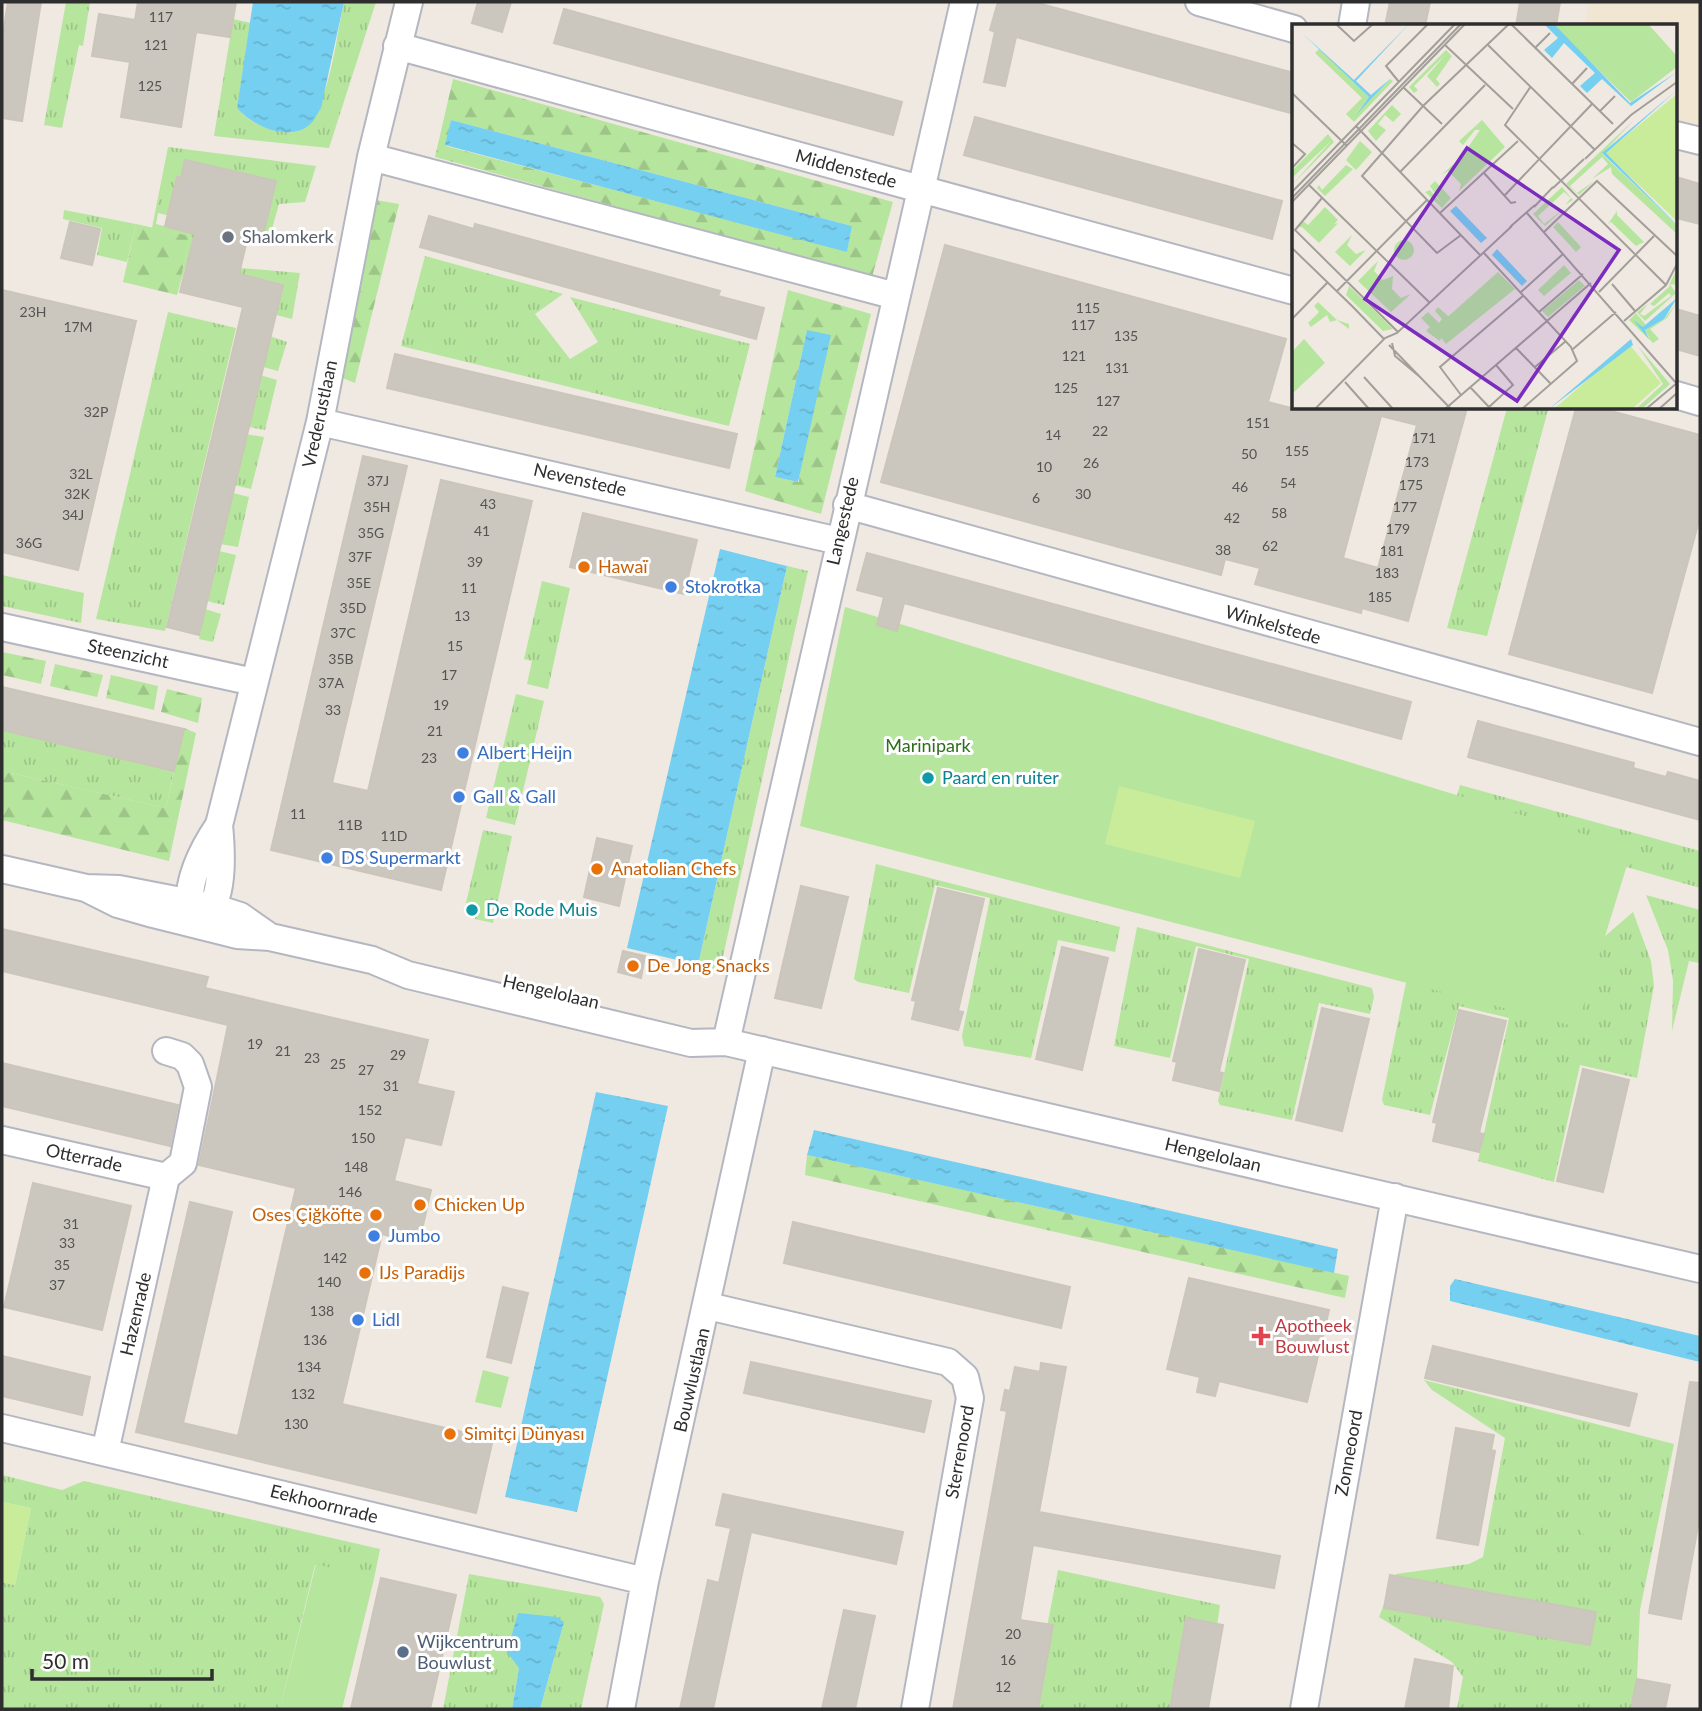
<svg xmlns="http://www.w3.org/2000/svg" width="1702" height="1711" viewBox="0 0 1702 1711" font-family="Lato,sans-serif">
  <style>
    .education { fill: #f0e6d1 }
    .grass { fill: url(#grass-tufts) }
    .forest { fill: url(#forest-firs); fill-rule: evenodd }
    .park { fill: #b6e59e }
    .pitch { fill: #c9ec9a }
    .water { fill: url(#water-ripples) }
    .building { fill: #cbc7bf; stroke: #cbc5ba; stroke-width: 2; fill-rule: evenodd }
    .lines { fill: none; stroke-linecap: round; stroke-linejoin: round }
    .minor-casing { stroke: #b4b7c1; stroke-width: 30 }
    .minor { stroke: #fff; stroke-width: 26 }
    .worship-dot { fill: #6b7280; stroke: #fff; stroke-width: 2.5 }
    .food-dot { fill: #e8710a; stroke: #fff; stroke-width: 2.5 }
    .shop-dot { fill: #3f7fe0; stroke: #fff; stroke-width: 2.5 }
    .culture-dot { fill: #0f9aa8; stroke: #fff; stroke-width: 2.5 }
    .health-dot { fill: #e0444e; stroke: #fff; stroke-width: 2.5 }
    .service-dot { fill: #5c6f8a; stroke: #fff; stroke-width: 2.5 }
    .labels { text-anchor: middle; stroke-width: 6; stroke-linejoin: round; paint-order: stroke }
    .number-label { font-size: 14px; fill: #555452 }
    .street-label { font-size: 18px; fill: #2e2e2e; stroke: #fff }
    .worship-label { font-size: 18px; fill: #5b616d; stroke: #fff; text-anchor: start }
    .food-label { font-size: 18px; fill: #c56008; stroke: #fff; text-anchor: start }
    .shop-label { font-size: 18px; fill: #366cbe; stroke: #fff; text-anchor: start }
    .park-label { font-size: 18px; fill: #2c6e1b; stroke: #fff }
    .culture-label { font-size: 18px; fill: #0d838f; stroke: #fff; text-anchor: start }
    .health-label { font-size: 18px; fill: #be3a42; stroke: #fff; text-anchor: start }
    .service-label { font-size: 18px; fill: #4e5e75; stroke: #fff; text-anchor: start }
    .inset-road { fill: none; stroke: #a29e99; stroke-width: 2 }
    .view { fill: #7b2cbf; fill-opacity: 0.15; stroke: #7b2cbf; stroke-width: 3.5 }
    .inset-edge { fill: none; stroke: #2e2e2e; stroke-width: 3.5 }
  </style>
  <defs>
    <pattern id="grass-tufts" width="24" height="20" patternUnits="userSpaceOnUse" patternTransform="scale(1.75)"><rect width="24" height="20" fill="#b6e59e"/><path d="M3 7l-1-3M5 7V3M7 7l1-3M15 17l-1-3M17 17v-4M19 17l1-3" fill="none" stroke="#9dc588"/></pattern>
    <pattern id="forest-firs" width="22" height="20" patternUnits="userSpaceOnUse" patternTransform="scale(1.75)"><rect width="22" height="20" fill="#b6e59e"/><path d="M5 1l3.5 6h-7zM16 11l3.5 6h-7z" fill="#9dc588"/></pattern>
    <pattern id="water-ripples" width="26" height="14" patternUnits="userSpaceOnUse" patternTransform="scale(1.75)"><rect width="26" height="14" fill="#75cff0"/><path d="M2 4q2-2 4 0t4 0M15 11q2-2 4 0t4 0" fill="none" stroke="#66b2ce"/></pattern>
  </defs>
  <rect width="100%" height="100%" fill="#efe9e1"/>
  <path class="education" d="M1589 2H1700V133L1676 126V26H1584Z"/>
  <path class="grass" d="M66 2H90L83 46 79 45 62 128 44 125Z
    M344 2H376L329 148 214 136 233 19 251 23 237 108C248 121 258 125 274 130 281 132 294 134 301 130 330 110 336 36 344 2Z
    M168 147 316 166 305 202 279 204 269 239 262 240 276 181 185 160 180 178H176L171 216 158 213 156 224 212 238 206 266 187 262 177 295 190 236 152 228Z
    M64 210 136 224 127 262 97 255 102 228 63 219Z
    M425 256 563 294 535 314 570 359 598 342 570 297 750 344 729 426 401 346Z
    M241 268 300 273 292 319 276 315 283 284 239 274Z
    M168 312 236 328 165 631 96 619Z
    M270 336 287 342 278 371 263 367Z
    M260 375 277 380 265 430 249 427Z
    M1507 408 1548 410 1487 636 1447 628Z
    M246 434 264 437 251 489 234 485Z
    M233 493 249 497 238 547 220 544Z
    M219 551 236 555 224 605 207 601Z
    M787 566 808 571 720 970 698 965Z
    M2 575 84 593 81 623 2 606Z
    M542 581 570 588 548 689 527 684 532 661 524 659Z
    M205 609 221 614 213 642 199 639Z
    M516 694 544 701 515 825 486 818Z
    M2 730 174 771 166 808 2 771Z
    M1460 785 1700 851V888L1451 817Z
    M483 830 512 836 493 923 475 919 478 906 466 903Z
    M876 864 1120 927 1115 952 1058 940 1031 1058 964 1046 962 1036 990 898 935 885 909 993 858 982 854 979Z
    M1646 895 1700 910V963L1689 961 1672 1031 1673 981 1668 950Z
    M1633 912 1651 961 1654 986 1637 1078 1580 1065 1554 1182 1478 1161 1509 1018 1459 1006 1430 1115 1384 1105 1382 1100 1408 973 1604 937Z
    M1137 927 1372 988 1374 997 1370 1014 1319 1003 1292 1120 1220 1105 1218 1101 1249 959 1196 946 1170 1058 1114 1046Z
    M1424 1380 1674 1444 1640 1610 1637 1678 1631 1709H1457L1463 1677 1452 1662 1379 1617 1396 1574 1469 1564 1483 1557 1505 1438 1432 1390Z
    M2 1475 62 1490 84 1481 380 1549 374 1579 315 1565 280 1709H2V1582L15 1585 31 1508 2 1502Z
    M1058 1570 1220 1605 1205 1709H1031Z
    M469 1574 600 1597 604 1604 581 1709H540L564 1622 519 1668 512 1709H443Z"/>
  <path class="forest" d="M453 79 893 202 872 277 435 157ZM451 120 852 226 847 251 446 146Z
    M376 200 399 204 355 383 340 377Z
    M136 224 190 236 177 295 123 282Z
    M788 290 871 314 821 514 745 491ZM807 330 799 482H798L775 477Z
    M2 652 46 661 41 684 2 675Z
    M55 664 103 675 97 697 50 686Z
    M111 675 158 686 154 710 106 698Z
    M167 689 202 698 198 723 161 712Z
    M184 728 196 733 169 861 2 820V771L166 808Z
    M807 1155 1349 1276 1345 1298 805 1175Z"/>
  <path class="park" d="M845 607 1632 849 1577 1027 800 826Z
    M483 1370 509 1377 501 1408 475 1402Z
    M1588 1502 1611 1534 1595 1546 1569 1519Z
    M316 1564 374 1579 342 1709H280Z"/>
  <path class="pitch" d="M1119 786 1255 821 1240 878 1105 844Z
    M2 1502 31 1508 15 1585 2 1582Z"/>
  <path class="water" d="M253 2H344L321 108C317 114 314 122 308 126 287 142 251 125 237 108Z
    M451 120 852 226 847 252 445 145Z
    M807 330 831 335 798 482 775 477Z
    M720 549 787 566 698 965 627 948Z
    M596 1092 668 1106 577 1512 505 1497Z
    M814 1130 1338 1249 1334 1273 807 1155Z
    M1455 1279 1700 1336V1362L1450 1301V1286Z
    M518 1613 557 1617 564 1622 540 1709H512L519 1668 507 1652Z"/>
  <path class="building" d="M8 2H41L22 121 2 118V40Z
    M138 2H236L230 37 196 32 181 127 121 117 130 62 92 56 99 14 135 20Z
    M478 2H511L502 32 472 23Z
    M998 2H1034L1294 73V114L1016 37 1005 86 984 82 995 32 990 30Z
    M1390 2H1430L1425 26H1385Z
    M1520 2H1560L1556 26H1516Z
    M564 9 902 102 893 135 554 43Z
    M975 117 1282 201 1272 239 964 155Z
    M185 160 276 181 262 239 248 236 239 274 283 285 199 635 167 627 243 307 180 292 195 234 165 226 177 177 181 178Z
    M1676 177 1700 184V224L1676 218Z
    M429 216 474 229 475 224 490 228 720 291 718 296 764 308 756 339 420 247Z
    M70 222 100 229 92 265 61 258Z
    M945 245 1286 339 1268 402 1291 408H1467L1408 621 1362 608 1361 613 1255 584 1260 568 1225 559 1221 575 881 482ZM1381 416 1417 425 1378 568 1343 558Z
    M2 290 136 321 78 570 2 552Z
    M1676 309 1700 316V356L1676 349Z
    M395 354 737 434 729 468 387 388Z
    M1576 408H1600L1700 435V517L1652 693 1509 654Z
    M363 456 407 466 332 783 368 791 441 480 532 501 441 890 271 850Z
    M583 513 697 540 684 594 570 567Z
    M867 553 1411 702 1401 739 904 603 897 631 877 625 884 597 857 590Z
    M2 687 184 729 174 771 2 730Z
    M1478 721 1634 763 1633 768 1666 777 1668 772 1700 781V820L1468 757Z
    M597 838 632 846 619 906 584 897Z
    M801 886 848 897 821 1008 775 998Z
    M938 888 984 899 958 1011 963 1012 958 1030 912 1019 916 1001 912 1000Z
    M2 929 208 977 205 988 428 1040 417 1084 454 1092 441 1145 405 1137 394 1181 431 1190 419 1243 382 1234 342 1404 493 1439 476 1513 136 1432 190 1202 232 1212 183 1423 238 1436 296 1188 199 1165 228 1025 2 971Z
    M1062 947 1108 958 1082 1070 1036 1059Z
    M1199 949 1245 960 1219 1072 1223 1073 1219 1091 1173 1080 1177 1062 1173 1061Z
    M623 951 645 956 641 978 618 972Z
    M1322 1008 1369 1019 1342 1131 1296 1120Z
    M1459 1010 1506 1021 1479 1133 1484 1134 1479 1152 1433 1141 1437 1123 1433 1122Z
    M2 1063 178 1105 170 1146 2 1106Z
    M1583 1069 1629 1080 1603 1192 1557 1181Z
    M33 1183 131 1206 102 1330 4 1307Z
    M793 1222 1070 1287 1061 1328 784 1263Z
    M1189 1278 1329 1310 1307 1402 1219 1381 1215 1396 1197 1392 1200 1377 1167 1369Z
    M503 1287 528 1293 511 1363 487 1357Z
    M1433 1346 1637 1394 1629 1426 1425 1378Z
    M2 1356 90 1377 82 1415 2 1396Z
    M751 1362 931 1401 924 1432 744 1393Z
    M1041 1363 1066 1367 1039 1512 1280 1556 1274 1588 1033 1545 1020 1620 1053 1625 1038 1709H953L1007 1411 1001 1410 1005 1390 1010 1391 1015 1367 1040 1372Z
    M1690 1382 1700 1383V1515L1681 1619 1649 1613Z
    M1456 1428 1494 1435 1491 1450 1495 1451 1478 1545 1437 1538Z
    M723 1494 903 1532 896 1564 751 1532 713 1709H680L708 1580 719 1583 731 1528 716 1525Z
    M1390 1575 1596 1612 1590 1645 1384 1608Z
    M381 1578 456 1595 430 1709H351Z
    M844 1610 875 1616 855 1709H822Z
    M1186 1618 1223 1625 1208 1709H1170Z
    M1415 1659 1453 1666 1448 1709H1405Z
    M1637 1679 1670 1685 1665 1709H1631Z"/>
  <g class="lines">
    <g class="minor-casing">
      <path id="minor" d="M1199 2 1294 29
        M1352 26 1356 2
        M397 46 1294 291
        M1676 135 1700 141
        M371 157 896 296
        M1676 395 1700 402
        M320 422 839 541
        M847 505 1700 742
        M2 627 254 682
        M2 869 86 888 119 889 212 907 240 916 270 937
        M86 888 118 904 153 914 237 935 270 937 372 960 408 975 691 1043 726 1042 1700 1269
        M191 917C184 885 202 850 219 825
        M193 924C198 919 206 914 210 909 224 892 221 845 219 825L320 422 371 157 409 2
        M726 1042 964 2
        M166 1051 182 1056 190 1064 198 1087 183 1163 166 1177
        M2 1140 166 1177
        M708 1306 948 1362 965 1377 970 1398 915 1709
        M2 1428 645 1581
        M105 1452 166 1177
        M621 1709 645 1581 762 1050
        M1304 1709 1395 1197"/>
    </g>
    <use href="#minor" class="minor"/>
  </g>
  <circle class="worship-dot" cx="228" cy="237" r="7"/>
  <g class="food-dot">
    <circle cx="584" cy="567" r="7"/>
    <circle cx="597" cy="869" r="7"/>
    <circle cx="633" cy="966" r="7"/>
    <circle cx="420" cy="1205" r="7"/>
    <circle cx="376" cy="1215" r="7"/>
    <circle cx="365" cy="1273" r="7"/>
    <circle cx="450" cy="1434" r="7"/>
  </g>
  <g class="shop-dot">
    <circle cx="671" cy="587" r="7"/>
    <circle cx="463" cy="753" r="7"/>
    <circle cx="459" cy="797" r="7"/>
    <circle cx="327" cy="858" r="7"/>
    <circle cx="374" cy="1236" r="7"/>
    <circle cx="358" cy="1320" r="7"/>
  </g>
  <g class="culture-dot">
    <circle cx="928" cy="778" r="7"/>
    <circle cx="472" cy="910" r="7"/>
  </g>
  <path class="health-dot" d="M1257.5 1325.5h7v7h7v7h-7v7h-7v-7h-7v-7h7z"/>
  <circle class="service-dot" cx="403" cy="1652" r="7"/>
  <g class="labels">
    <g class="number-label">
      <text x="161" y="22">117</text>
      <text x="156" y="50">121</text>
      <text x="150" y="91">125</text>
      <text x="1088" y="313">115</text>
      <text x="33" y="317">23H</text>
      <text x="1083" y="330">117</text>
      <text x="78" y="332">17M</text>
      <text x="1126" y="341">135</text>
      <text x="1074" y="361">121</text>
      <text x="1117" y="373">131</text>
      <text x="1066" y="393">125</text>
      <text x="1108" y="406">127</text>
      <text x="96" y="417">32P</text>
      <text x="1258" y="428">151</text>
      <text x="1100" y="436">22</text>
      <text x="1053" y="440">14</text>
      <text x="1424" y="443">171</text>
      <text x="1297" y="456">155</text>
      <text x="1249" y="459">50</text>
      <text x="1417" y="467">173</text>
      <text x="1091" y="468">26</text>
      <text x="1044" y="472">10</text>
      <text x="81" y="479">32L</text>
      <text x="378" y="486">37J</text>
      <text x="1288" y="488">54</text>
      <text x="1411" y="490">175</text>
      <text x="1240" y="492">46</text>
      <text x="77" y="499">32K</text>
      <text x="1083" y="499">30</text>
      <text x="1036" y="503">6</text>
      <text x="488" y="509">43</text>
      <text x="377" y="512">35H</text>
      <text x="1405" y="512">177</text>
      <text x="1279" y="518">58</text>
      <text x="73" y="520">34J</text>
      <text x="1232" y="523">42</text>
      <text x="1398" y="534">179</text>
      <text x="482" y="536">41</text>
      <text x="371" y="538">35G</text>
      <text x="29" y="548">36G</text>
      <text x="1270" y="551">62</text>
      <text x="1223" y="555">38</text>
      <text x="1392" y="556">181</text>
      <text x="360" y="562">37F</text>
      <text x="475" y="567">39</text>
      <text x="1387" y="578">183</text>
      <text x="359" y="588">35E</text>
      <text x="469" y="593">11</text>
      <text x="1380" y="602">185</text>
      <text x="353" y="613">35D</text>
      <text x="462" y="621">13</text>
      <text x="343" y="638">37C</text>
      <text x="455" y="651">15</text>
      <text x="341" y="664">35B</text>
      <text x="449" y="680">17</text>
      <text x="331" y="688">37A</text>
      <text x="441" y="710">19</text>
      <text x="333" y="715">33</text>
      <text x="435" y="736">21</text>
      <text x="429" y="763">23</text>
      <text x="298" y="819">11</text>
      <text x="350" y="830">11B</text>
      <text x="394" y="841">11D</text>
      <text x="255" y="1049">19</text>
      <text x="283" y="1056">21</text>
      <text x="398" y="1060">29</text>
      <text x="312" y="1063">23</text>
      <text x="338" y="1069">25</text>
      <text x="366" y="1075">27</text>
      <text x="391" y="1091">31</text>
      <text x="370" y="1115">152</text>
      <text x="363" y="1143">150</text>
      <text x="356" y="1172">148</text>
      <text x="350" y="1197">146</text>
      <text x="71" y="1229">31</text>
      <text x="67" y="1248">33</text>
      <text x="335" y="1263">142</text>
      <text x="62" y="1270">35</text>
      <text x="329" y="1287">140</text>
      <text x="57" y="1290">37</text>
      <text x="322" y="1316">138</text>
      <text x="315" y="1345">136</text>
      <text x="309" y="1372">134</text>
      <text x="303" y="1399">132</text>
      <text x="296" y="1429">130</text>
      <text x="1013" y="1639">20</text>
      <text x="1008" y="1665">16</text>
      <text x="1003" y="1692">12</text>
    </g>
    <g class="street-label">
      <text transform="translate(846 169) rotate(15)" y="6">Middenstede</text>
      <text transform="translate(320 414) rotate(-78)" y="6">Vrederustlaan</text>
      <text transform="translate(580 480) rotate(13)" y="6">Nevenstede</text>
      <text transform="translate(843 521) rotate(-77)" y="6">Langestede</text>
      <text transform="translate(1273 625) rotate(16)" y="6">Winkelstede</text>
      <text transform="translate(128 654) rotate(12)" y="6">Steenzicht</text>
      <text transform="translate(551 992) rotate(13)" y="6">Hengelolaan</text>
      <text transform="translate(1213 1155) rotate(13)" y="6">Hengelolaan</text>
      <text transform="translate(84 1158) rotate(12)" y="6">Otterrade</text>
      <text transform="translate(136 1314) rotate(-77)" y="6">Hazenrade</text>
      <text transform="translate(692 1380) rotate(-77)" y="6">Bouwlustlaan</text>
      <text transform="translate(960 1452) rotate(-80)" y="6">Sterrenoord</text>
      <text transform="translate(1349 1453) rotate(-80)" y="6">Zonneoord</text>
      <text transform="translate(324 1504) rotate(14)" y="6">Eekhoornrade</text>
    </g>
    <g class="worship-label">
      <text x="242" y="243">Shalomkerk</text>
    </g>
    <g class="food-label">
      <text x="598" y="573">Hawaï</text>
      <text x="611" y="875">Anatolian Chefs</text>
      <text x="647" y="972">De Jong Snacks</text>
      <text x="434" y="1211">Chicken Up</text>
      <text x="362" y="1221" text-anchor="end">Oses Çiğköfte</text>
      <text x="379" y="1279">IJs Paradijs</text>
      <text x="464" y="1440">Simitçi Dünyası</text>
    </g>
    <g class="shop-label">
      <text x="685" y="593">Stokrotka</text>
      <text x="477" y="759">Albert Heijn</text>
      <text x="473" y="803">Gall &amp; Gall</text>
      <text x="341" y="864">DS Supermarkt</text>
      <text x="388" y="1242">Jumbo</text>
      <text x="372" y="1326">Lidl</text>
    </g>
    <g class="park-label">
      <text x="928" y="752">Marinipark</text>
    </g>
    <g class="culture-label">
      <text x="942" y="784">Paard en ruiter</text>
      <text x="486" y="916">De Rode Muis</text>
    </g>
    <g class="health-label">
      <text x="1275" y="1332">Apotheek<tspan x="1275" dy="21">Bouwlust</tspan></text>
    </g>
    <g class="service-label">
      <text x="417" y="1648">Wijkcentrum<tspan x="417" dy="21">Bouwlust</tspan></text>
    </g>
  </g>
  <g transform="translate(1292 24)">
    <rect width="385" height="385" fill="#efe9e1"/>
    <path d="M154 26 160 32 144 55 148 60 145 63 135 52 154 30 122 62 126 66 122 69 117 63ZM100 81 109 90 101 98 93 91 86 100 94 106 84 117 76 107ZM190 96 213 123 167 167 169 160 156 147 149 151 168 135 188 106H183L171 121 167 117ZM68 117 80 128 64 146 54 136ZM54 141 61 145 33 172 25 164 27 161 30 166ZM143 157 159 174 150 184 133 168 138 166 149 179 138 162ZM33 183 46 196 42 200 46 199 27 219 10 203H5L11 197 16 201ZM325 187V191L352 218 344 222 319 198 316 200ZM266 198 289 223 284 228 261 203ZM60 211 55 221 64 230 74 226 58 242 43 228ZM102 226a10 10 0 1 1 20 0a10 10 0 1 1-20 0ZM86 237 82 247 91 256 101 252 100 265 109 274 119 270 99 288 66 257ZM272 241 279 249 267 259 261 256 267 259 252 272 246 266ZM385 245V261L378 260 384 269 353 297 345 288 356 280 348 290 352 292 379 272 377 269 362 282 358 280 378 262 381 265 377 261ZM57 262 101 305 91 307 54 271ZM26 278 45 296 57 300V305L45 296 38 298 35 291 19 303 16 299 27 288 22 282ZM146 283 157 293 148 317 134 307 138 303 129 294 136 288 147 299 150 295 143 287Z" fill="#b6e59e"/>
    <path d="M27 25 77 73 63 91 98 55 101 57 62 98 54 90 70 74 23 29ZM342 96 310 130 385 201V210L320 150 319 143 300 155 316 140 310 133 278 162 285 169 302 157 287 171 274 160ZM36 110 42 118 0 161 39 117 0 154V147ZM270 163 281 176 273 181 279 174 272 168 246 192 252 200 274 183 253 202 241 190ZM287 256 293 262 256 293 250 287ZM385 278 375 294 358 305 367 315 361 319 337 296 344 289 354 301 351 304 342 297 358 315 353 306 372 295ZM346 322 378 360 350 385H344L371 360Z" fill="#b6e59e"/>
    <path d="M260 0H356L385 32V43L339 78ZM206 248 223 265 154 320 142 305ZM12 315 33 339 0 370V328Z" fill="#b6e59e"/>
    <path d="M385 70V197L313 129ZM337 320 369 359 340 385H262Z" fill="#c9ec9a"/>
    <path d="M117 0 64 57 79 71 98 55 63 92 77 73 10 9 62 56ZM252 0 264 2 338 79 385 48 339 82 310 55 295 69 288 62 303 49 272 19 260 34 252 26 266 14ZM385 66 314 129 385 201 310 129ZM164 182 195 214 189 219 158 187ZM205 225 235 257 230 262 200 231ZM385 274 372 295 353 306 357 315 341 296 351 303ZM339 315 341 321 257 385Z" fill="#75cff0"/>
    <path class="inset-road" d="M44 0 62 17 81 0M219 0 321 100M153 21 221 85M196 21 303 126M243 24 258 9M107 58 94 42 136 0M280 60 295 44M239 62 213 101 374 261M111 63 150 100M0 69 55 122M308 87 323 72M64 102 188 231M0 119 13 130 0 144M293 135 339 91 385 58M108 148 193 61M192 149 219 179 224 178M16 160 137 278M261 164 292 135M0 168 163 0M213 171 300 80M0 174 169 0M30 174 3 206 106 308M0 178 173 0M242 183 261 163M234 188 385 360M148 189 226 117M218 203 243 181M252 208 305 157 385 232M169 211 145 229 70 152 131 82 217 0M0 224 60 282M191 228 279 323 285 337 230 385M320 260 343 287M44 268 135 176M229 268 271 230M307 268 362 212M60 282 92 315M247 288 291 250M0 295 35 259M332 297 374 261 385 240M100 319 103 332 128 353M97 321 159 385M224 324 259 360M281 325 324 288M243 343 274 317M72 353 101 385M53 358 77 385M178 363 197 383M169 371 148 343 232 271M197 383 221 361 204 341M23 385 93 314 105 309 220 202M153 385 299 259M354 385 385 359M367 385 385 369"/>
    <path class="view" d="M175 124 327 226 225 377 73 275Z"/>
    <rect width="385" height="385" class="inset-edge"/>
  </g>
  <rect width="1702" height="1711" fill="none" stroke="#2e2e2e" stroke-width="7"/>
  <path d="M32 1669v10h180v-10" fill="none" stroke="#2e2e2e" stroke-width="3.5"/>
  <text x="42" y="1669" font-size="21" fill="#2e2e2e" stroke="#ffffff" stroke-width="5" paint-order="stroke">50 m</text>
</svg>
